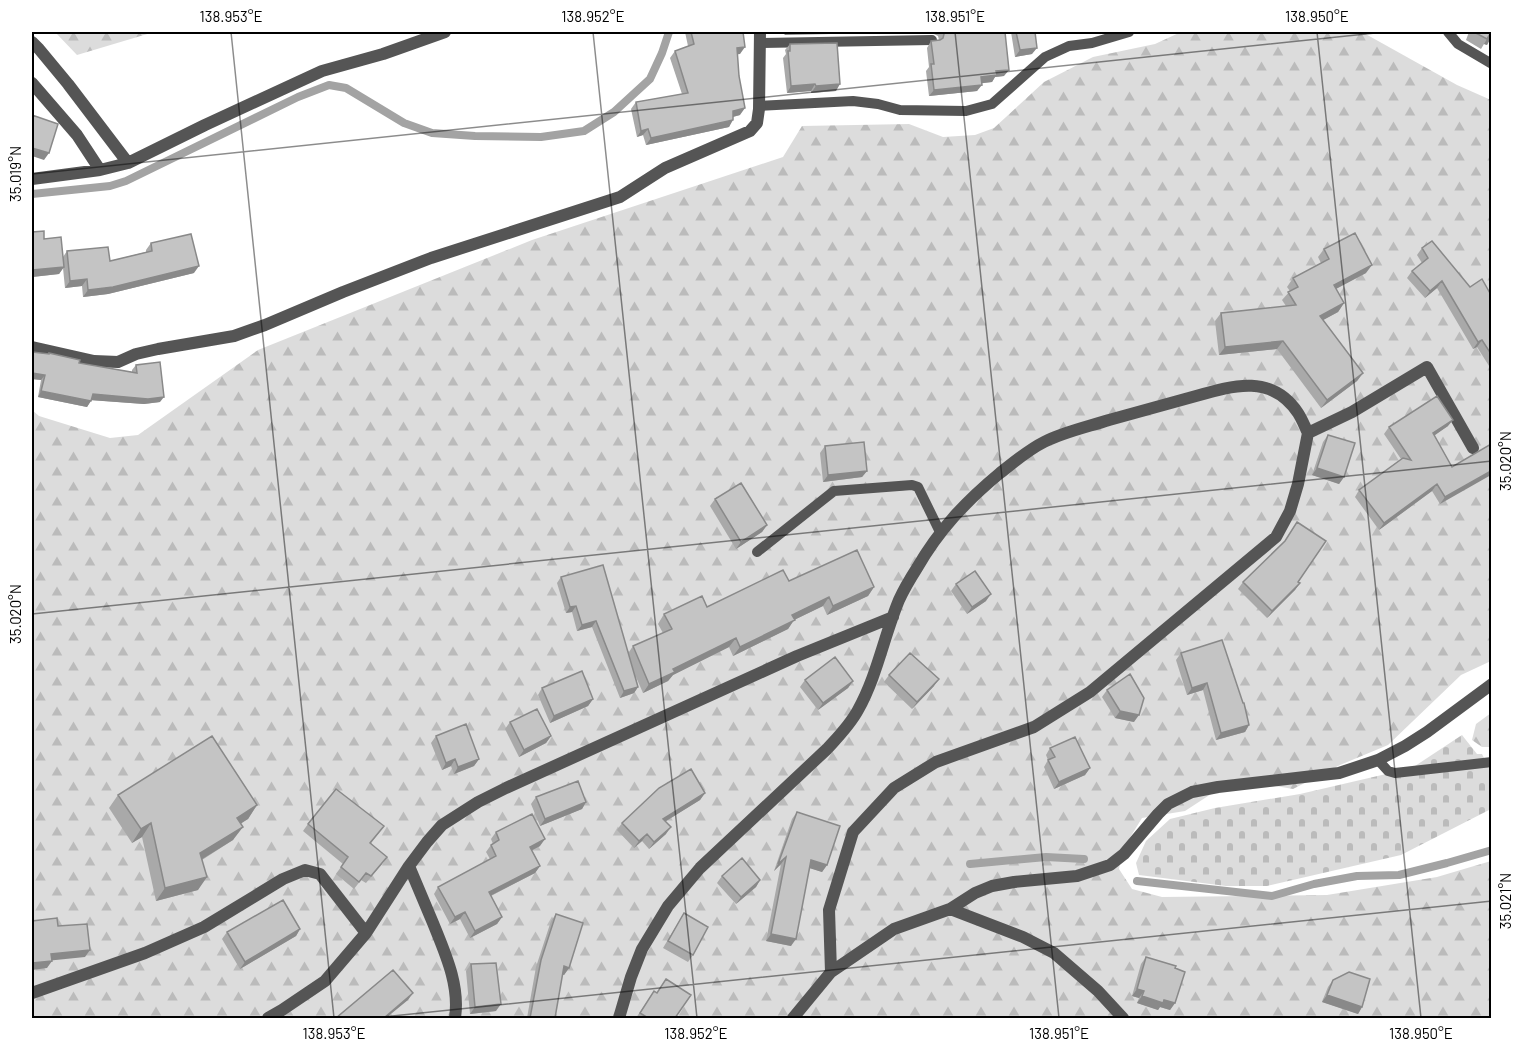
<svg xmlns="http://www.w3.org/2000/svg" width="1523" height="1050" viewBox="0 0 1523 1050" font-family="Barlow,sans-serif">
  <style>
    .forest { fill: url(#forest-firs) }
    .cemetery { fill: url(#cemetery-stones) }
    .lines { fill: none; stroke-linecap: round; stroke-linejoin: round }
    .stream { stroke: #a3a3a3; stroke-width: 8 }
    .lane { stroke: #555; stroke-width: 10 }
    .street { stroke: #555; stroke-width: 12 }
    .wall { fill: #a9a9a9 }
    .shaded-wall { fill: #898989 }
    .building { fill: #c4c4c4; stroke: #898989; stroke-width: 1.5 }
    .ticks { fill: none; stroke: #000; stroke-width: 1.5; stroke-opacity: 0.45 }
    .neatline { fill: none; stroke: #000; stroke-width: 2 }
    .ticks-label { font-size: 15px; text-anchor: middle; fill: #000 }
  </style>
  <defs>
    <pattern id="forest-firs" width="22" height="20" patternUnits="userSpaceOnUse" patternTransform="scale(1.5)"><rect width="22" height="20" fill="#dcdcdc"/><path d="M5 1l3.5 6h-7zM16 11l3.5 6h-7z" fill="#bbb"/></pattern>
    <pattern id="cemetery-stones" width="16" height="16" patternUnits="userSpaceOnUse" patternTransform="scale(1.5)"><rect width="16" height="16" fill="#dcdcdc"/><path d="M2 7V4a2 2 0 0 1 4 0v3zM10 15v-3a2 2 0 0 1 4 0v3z" fill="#bbb"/></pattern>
  </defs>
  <rect width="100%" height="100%" fill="#fff"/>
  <path class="forest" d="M55 32H154L77 55Z
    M1181 32H1362L1457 85 1491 100V661L1461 675 1388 745 1340 765 1293 789 1234 779 1185 811 1142 818 1123 849 1119 869 1132 889 1162 897 1327 895 1437 877 1491 861V1018H32V410L39 416 110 438 138 435 258 350 532 240 783 157 802 126 909 124 943 137 975 135 994 128 1044 82 1093 57 1155 44Z
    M1491 713V747H1482L1472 740 1476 724Z"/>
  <path class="cemetery" d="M1462 735 1477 754H1482L1491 772V809L1401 855 1267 886H1226L1139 875 1136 863 1146 841 1170 819 1215 808 1300 794 1412 768Z"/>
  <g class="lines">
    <path class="stream" d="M32 194 110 186 126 181 298 97 329 85 346 88 404 123 432 133 475 136 541 137 584 131 614 112 650 79 662 53 669 32
      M970 864 1046 857 1084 859
      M1137 881 1272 896 1314 884 1357 876 1399 875 1447 863 1492 850"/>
    <path class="lane" d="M1448 32 1458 44 1492 64
      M760 43 932 40
      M759 106 853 101 878 104 900 110 966 111 992 104 1045 57 1069 46 1092 43 1129 32
      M757 552 834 491 912 485 918 487 940 532
      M1378 760 1388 771 1395 773 1492 762"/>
    <path class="street" d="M32 42 39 49 68 84 128 163
      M32 83 77 135 100 170
      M32 179 100 170 128 163 205 125 322 71 383 54 445 32
      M32 347 94 361 118 362 136 354 158 349 234 336 265 325 343 292 431 258 620 197 665 168 750 131 757 123 759 109 760 32
      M409 866C417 885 425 904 433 923 445 953 460 985 455 1018
      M950 909 1023 937 1054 953 1098 991 1123 1018
      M831 972 829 910 853 832 894 788 936 762 1034 727 1090 692 1276 537 1290 511 1298 484 1308 433 1352 412 1427 367 1473 448
      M32 993 145 953 204 927 283 879 305 870 320 874 366 933
      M268 1018 282 1010 325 981 366 933 409 866 427 842 442 825 478 802 506 788 797 656 893 617
      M619 1018 631 977 642 949 668 906 700 868 827 749C838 737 850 725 858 710 877 676 884 636 899 600 904 589 910 579 917 568 939 530 965 502 1000 473 1014 462 1028 450 1044 442 1064 432 1087 427 1109 420 1138 412 1167 404 1196 396 1234 385 1272 374 1298 413 1302 419 1305 427 1308 433
      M793 1018 831 972 894 929 950 909 975 893 992 886 1014 882 1077 876 1110 865 1124 854 1158 814 1168 804 1192 792 1218 787 1339 773 1378 760 1405 746 1427 732 1492 684"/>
  </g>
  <path class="wall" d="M685 32H743L740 54H737L740 115 733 117 729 127 646 145 643 135 637 137 631 109 636 102 682 94 670 58 675 51 688 46Z
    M925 32H1008L1005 34 1004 76 995 77 992 82 981 83 977 91 929 96 926 71 929 67 927 48 931 41 939 40 938 36 932 33H925Z
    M1011 32H1035L1032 54 1015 57Z
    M1469 32H1491L1487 45 1484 44 1481 49 1466 40Z
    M790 44 836 91 811 93V91L787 93 783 58 786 54 785 50Z
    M32 232 44 239 63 257 67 251 110 261 146 252V250L151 243 194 273 108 294 83 297 82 286 65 288 63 268 59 274 32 277Z
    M1422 248 1470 287 1491 295V369L1477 347 1473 349 1437 288 1425 298 1407 278 1412 271 1422 263 1417 255Z
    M1324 249 1366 273 1336 289 1344 303 1338 312 1323 320 1363 373 1357 381 1321 408 1277 349 1219 355 1215 321 1221 313 1286 306 1282 300 1290 291 1287 287 1293 278 1321 263 1318 257Z
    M79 363 132 372V370L136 365 160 402 144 404 91 400 87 407 38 397 41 380 32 379Z
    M1448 426 1434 435 1452 467 1491 444 1440 504 1432 491 1379 530 1355 497 1359 490 1401 459 1384 434 1389 427Z
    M1328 435 1344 477 1339 484 1312 475 1323 442Z
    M825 446 867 471 862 477 823 482 820 453Z
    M715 499 767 525 762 532 736 549 710 506Z
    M561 577 629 652 633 646 663 633 658 624 664 614 707 607 789 581 874 587 868 596 827 615 823 606 794 620 788 629 733 656 729 647 673 675 668 681 643 693 636 677 638 687 634 693 620 698 592 627 577 631 572 612 566 613 557 583Z
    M1243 582H1298L1300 583 1295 590 1267 618 1238 589Z
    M956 584 986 601 967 614 951 591Z
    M1181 653 1243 703 1249 725 1245 732 1216 740 1203 690 1187 695 1176 660Z
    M889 675 934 686 912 709 884 682Z
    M805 680 853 681 848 688 818 710 800 687Z
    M542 688 593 699 588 706 550 723 538 695Z
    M1107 690 1134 722 1115 718 1102 697Z
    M510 722 551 736 546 743 519 757 505 729Z
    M436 736 479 759 474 766 454 774 451 766 442 770 431 743Z
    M1050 748 1090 768 1085 775 1054 789 1044 767 1048 760 1046 755Z
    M705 793 700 800 666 821V834L649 849 642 841 634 848 617 830 622 823Z
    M118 795 257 805 248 819 240 823 233 840 202 860 198 890 156 901 142 837 132 843 109 808Z
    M536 797 586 802 582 809 540 826 531 804Z
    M797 812 827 865 822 872 810 868 791 946 766 941 781 864 774 871 792 819Z
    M308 824 384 826 371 843 382 864 366 883 361 880 354 889 336 874 343 864 303 831Z
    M496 832 540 846 532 850 540 866 535 873 491 896 502 917 497 924 470 938 460 919 450 924 434 894 438 887 490 859 486 852 491 845 493 844 491 839Z
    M722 876 760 880 756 887 736 904 717 883Z
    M684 913 693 955 688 962 663 948Z
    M556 914 569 968 564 975 562 974 555 1018H527L536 967 551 921Z
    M300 929 296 936 240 969 222 939 227 932Z
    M1146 957 1175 968V1003L1170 1010 1160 1007 1158 1010 1137 1003 1139 998 1132 996 1141 964Z
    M471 964 496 1011 470 1014 466 971Z
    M1333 980 1362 1007 1358 1014 1322 1002 1328 987Z
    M654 991 675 1018H636Z"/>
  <path class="shaded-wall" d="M787 32H841H832L831 34 784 35Z
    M1490 34 1491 35V38L1487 45 1484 44Z
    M745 47 740 54 732 55 737 48Z
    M1037 48 1032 54 1015 57 1020 50Z
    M1009 70 1004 76 995 77 992 82 976 84 981 77 996 71Z
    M815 84 811 91 787 93 791 86Z
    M840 84 836 91 811 93 816 86Z
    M982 85 977 91 929 96 934 90Z
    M745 108 740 115 728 118 733 111Z
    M733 120 729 127 646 145 651 138Z
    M648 129 643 135 637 137 641 131Z
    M32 148 49 153 44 160 32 156Z
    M1372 265 1366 273 1328 293 1334 285Z
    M199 266 194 273 108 294 83 297 88 290Z
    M64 267 59 274 32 277V270Z
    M87 279 82 286 65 288 70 281Z
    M1442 281 1437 288 1425 298 1430 291Z
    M1344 303 1338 312 1314 325 1320 316Z
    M1482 340 1477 347 1473 349 1478 342Z
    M1283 341 1277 349 1219 355 1225 347Z
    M32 373 45 375 41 380 32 379Z
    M1363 373 1357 381 1321 408 1327 400Z
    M41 391 91 401 87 407 38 397Z
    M93 394 164 397 160 402 144 404 89 400Z
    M1453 420 1448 426 1428 440 1433 433Z
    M1317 468 1344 477 1339 484 1312 475Z
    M867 471 862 477 823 482 828 475Z
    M1491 471V475L1440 504 1445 497Z
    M1437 484 1432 491 1379 530 1384 523Z
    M767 525 762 532 736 549 741 542Z
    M1300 583 1295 590 1267 618 1272 611Z
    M874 587 868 596 827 615 833 606Z
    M991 594 986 601 967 614 972 607Z
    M829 597 823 606 794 620 788 629 733 656 740 647 792 615Z
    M576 606 572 612 566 613 570 607Z
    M596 621 592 627 577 631 582 625Z
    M736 638 729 647 673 675 668 681 643 693 649 684 673 669Z
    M939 679 934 686 912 709 917 702Z
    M853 681 848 688 818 710 823 703Z
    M1207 683 1203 690 1187 695 1192 688Z
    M638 687 634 693 620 698 624 691Z
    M593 699 588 706 550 723 554 716Z
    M1120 711 1139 715 1134 722 1115 718Z
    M1249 725 1245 732 1216 740 1221 733Z
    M551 736 546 743 519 757 524 750Z
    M455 759 451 766 442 770 446 763Z
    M479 759 474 766 454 774 458 767Z
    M1090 768 1085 775 1054 789 1059 782Z
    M705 793 700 800 658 826 663 819Z
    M586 802 582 809 540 826 545 819Z
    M257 805 248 819 228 832 237 818Z
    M151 823 142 837 132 843 141 829Z
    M243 827 233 840 191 866 200 853Z
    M671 827 666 834 649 849 654 842Z
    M647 834 642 841 634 848 639 841Z
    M545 839 540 846 525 854 530 847Z
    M786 857 781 864 774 871 778 864Z
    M811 860 827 865 822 872 806 867Z
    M540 866 535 873 484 899 489 892Z
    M207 877 198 890 156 901 165 888Z
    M760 880 756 887 736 904 741 897Z
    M465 912 460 919 450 924 455 917Z
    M502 917 497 924 470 938 475 931Z
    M300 929 296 936 240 969 245 962Z
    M771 934 796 939 791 946 766 941Z
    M90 950 85 957 46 961 51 954Z
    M52 961 47 968 32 970V963Z
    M564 966 569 968 564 975 559 973Z
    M1137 989 1144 991 1139 998 1132 996Z
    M413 993 408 1000 386 1018H384Z
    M1327 995 1362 1007 1358 1014 1322 1002Z
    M1142 996 1164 1000 1175 1003 1170 1010 1160 1007 1158 1010 1137 1003Z
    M501 1004 496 1011 470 1014 475 1007Z"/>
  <path class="building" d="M691 32H743L745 47 737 48 739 76 745 108 733 111V120L651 138 648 129 641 131 636 102 688 93 675 51 694 44Z
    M943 32H1005L1009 70 996 71 997 75 981 77 982 85 934 90 931 64H934L931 41 940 40 943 38 944 34Z
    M1016 32H1035L1037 48 1020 50Z
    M1474 32H1491V35L1490 34 1487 39Z
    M837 43 840 84 816 86 815 84 791 86 788 51H790V44Z
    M32 115 58 124 49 153 32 148Z
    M44 231V239L61 237 64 267 32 270V232Z
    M1355 233 1372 265 1334 285 1344 303 1320 316 1363 373 1327 400 1283 341 1225 347 1221 313 1296 305 1288 292 1298 287 1293 278 1329 259 1324 249Z
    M191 234 199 266 113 287 88 290 87 279 70 281 67 251 108 247 110 261 152 251 151 243Z
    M1432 241 1470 287 1482 279 1491 295V354L1482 340 1478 342 1442 281 1430 291 1412 271 1428 258 1422 248Z
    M32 352 49 354V353L80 360 79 363 137 373 136 365 160 362 164 397 148 399 93 394 91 401 41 391 45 375 32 373Z
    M1437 396 1453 420 1433 433 1452 467 1491 444V471L1445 497 1437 484 1384 523 1359 490 1403 458 1411 460 1389 427Z
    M1328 435 1355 443 1344 477 1317 468Z
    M864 442 867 471 828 475 825 446Z
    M741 483 767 525 741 542 715 499Z
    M1297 522 1326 541 1298 582 1300 583 1272 611 1243 582 1285 541Z
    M857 550 874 587 833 606 829 597 792 615 795 620 740 647 736 638 673 669 675 672 649 684 633 646 672 629 664 614 702 596 707 607 783 570 789 581Z
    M603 565 638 687 624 691 596 621 582 625 576 606 570 607 561 577Z
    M975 571 991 594 972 607 956 584Z
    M1222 640 1243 703H1244L1249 725 1221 733 1207 683 1192 688 1181 653Z
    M910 653 939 679 917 702 889 675Z
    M835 657 853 681 823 703 805 680Z
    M582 671 593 699 554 716 542 688Z
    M1130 674 1144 698 1139 715 1120 711 1107 690Z
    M537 709 551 736 524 750 510 722Z
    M466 724 479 759 458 767 455 759 446 763 436 736Z
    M212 736 257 805 237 818 243 827 200 853 207 877 165 888 151 823 141 829 118 795Z
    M1075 737 1090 768 1059 782 1048 760 1055 757 1050 748Z
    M691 769 705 793 663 819 671 827 654 842 647 834 639 841 622 823 659 788Z
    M578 781 586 802 545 819 536 797Z
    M336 789 384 826 370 843 387 857 371 876 366 873 359 882 341 867 348 857 308 824Z
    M797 812 840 826 827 865 811 860 796 939 771 934 786 857 778 864Z
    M532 814 545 839 530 847 540 866 489 892 502 917 475 931 465 912 455 917 438 887 496 856 491 845 499 840 496 832Z
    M742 858 760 880 741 897 722 876Z
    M283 900 300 929 245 962 227 932Z
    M684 913 708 927 693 955 668 941Z
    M556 914 583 923 569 968 564 966 555 1018H530L541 960Z
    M57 918 58 926 87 924 90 950 51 954 52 961 32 963V921Z
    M1146 957 1176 966 1175 968 1185 972 1175 1003 1164 1000 1163 1003 1142 996 1144 991 1137 989Z
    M496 963 501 1004 475 1007 471 964Z
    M393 970 413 993 384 1018H385H336Z
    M1349 972 1370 979 1362 1007 1327 995 1333 980Z
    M666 979 691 995 675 1018H648L640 1013 654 991 657 993Z"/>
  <path class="ticks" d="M231 32 334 1018M593 32 697 1018M955 32 1059 1018M1317 32 1421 1018M32 174 1385 32M32 614 1492 461M373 1018 1492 901"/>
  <rect width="1523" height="1050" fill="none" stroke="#ffffff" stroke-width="66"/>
  <rect x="33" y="33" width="1457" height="984" class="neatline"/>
  <g class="ticks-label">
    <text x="231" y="22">138.953°E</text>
    <text x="593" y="22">138.952°E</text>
    <text x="955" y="22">138.951°E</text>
    <text x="1317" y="22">138.950°E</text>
    <text transform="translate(16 174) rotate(-90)" y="5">35.019°N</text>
    <text transform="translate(1506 461) rotate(-90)" y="5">35.020°N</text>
    <text transform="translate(16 614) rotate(-90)" y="5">35.020°N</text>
    <text transform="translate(1506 901) rotate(-90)" y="5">35.021°N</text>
    <text x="334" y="1039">138.953°E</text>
    <text x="696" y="1039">138.952°E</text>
    <text x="1059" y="1039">138.951°E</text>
    <text x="1421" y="1039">138.950°E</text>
  </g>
</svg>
